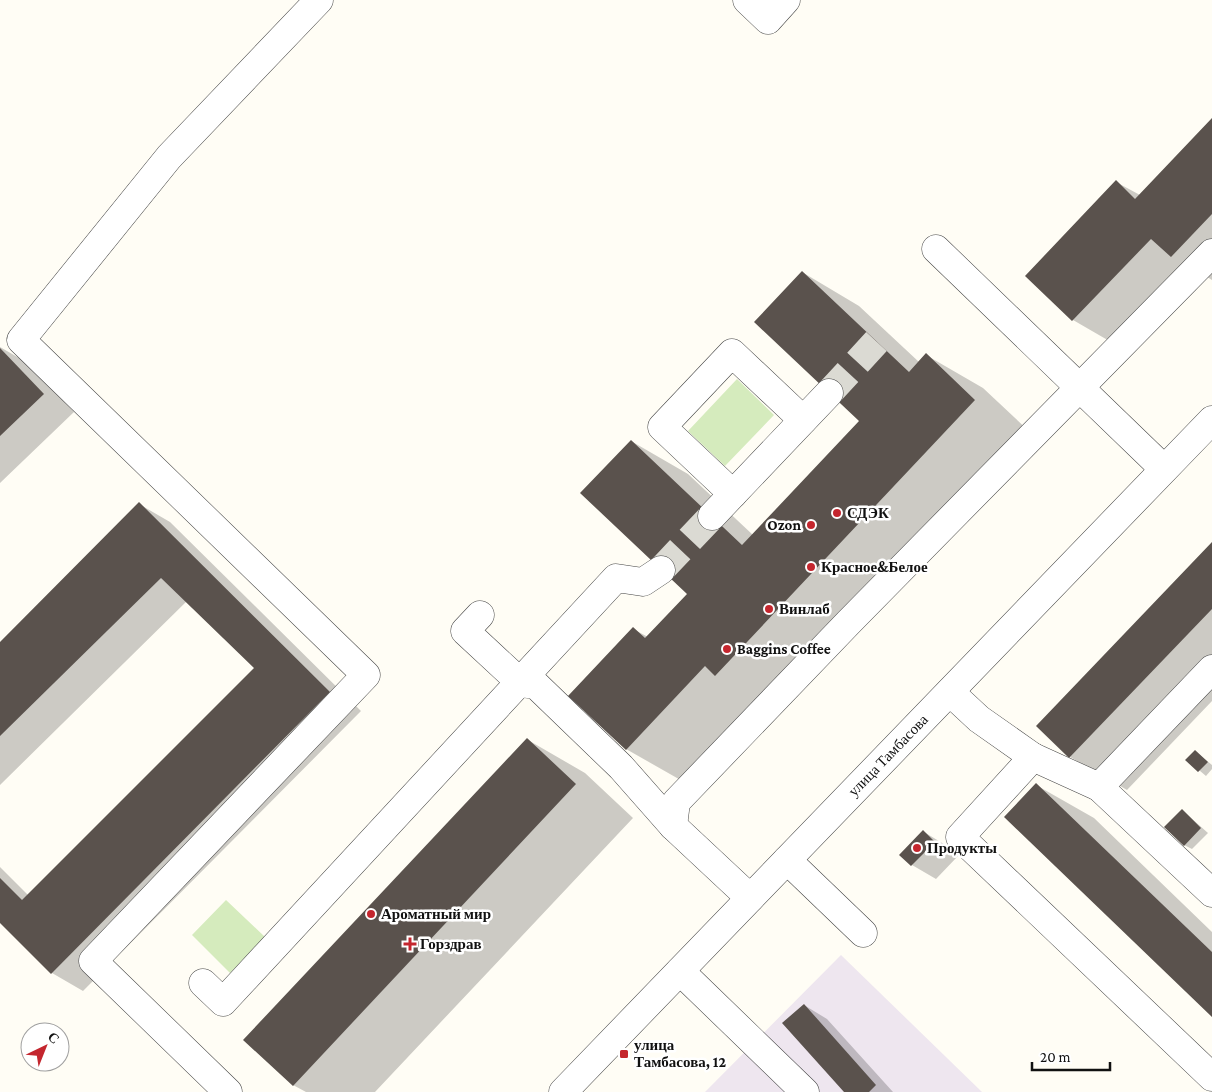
<svg xmlns="http://www.w3.org/2000/svg" width="1212" height="1092" viewBox="0 0 1212 1092" font-family="'Crimson Pro',serif">
  <style>
    .industrial { fill: #eee6ef }
    .green { fill: #d5ebbd }
    .shadow { fill: #0003 }
    .building { fill: #5a524d }
    .lines { fill: none; stroke-linecap: round; stroke-linejoin: round }
    .minor-tunnel { stroke: #dbdad3; stroke-width: 28; stroke-dasharray: 28 14; stroke-linecap: butt }
    .minor-casing { stroke: #444; stroke-width: 29 }
    .minor { stroke: #fff; stroke-width: 28 }
    .poi-dot { fill: #c4262e; stroke: #fff; stroke-width: 2 }
    .labels { text-anchor: middle; stroke-width: 5; stroke-linejoin: round; paint-order: stroke }
    .poi-label { font-size: 15px; font-weight: bold; fill: #111; stroke: #fff; text-anchor: start }
    .street-label { font-size: 15px; fill: #111; stroke: #fff }
  </style>
  <rect width="100%" height="100%" fill="#fffdf5"/>
  <path class="industrial" d="M841 955 982 1092H705Z"/>
  <path class="green" d="M737 379 774 415 725 466 688 431Z
    M226 900 265 937 230 973 192 935Z"/>
  <path class="shadow" d="M1212 120V280L1204 275 1130 353 1073 320 1116 182 1140 195Z
    M802 272 859 306 919 362 926 355 983 388 1032 434 684 782 626 749 633 629 648 637 688 594 631 441 688 474 753 535 861 421Z
    M0 347 26 362 74 412 0 483Z
    M139 504 170 522 361 711 83 991 52 973 0 921V867L29 896 256 668 187 601 0 785V644Z
    M1212 544V701L1127 790 1070 757Z
    M528 740 585 773 633 818 375 1092H306L293 1085Z
    M1195 751 1212 765V769L1206 776 1187 760Z
    M1036 785 1094 818 1212 932V1015Z
    M1182 810 1208 833 1192 849 1184 845Z
    M924 832 947 846 958 856 936 879 912 865Z
    M804 1005 827 1019 893 1092H846Z"/>
  <path class="building" d="M1212 118V214L1171 257 1151 239 1072 321 1025 276 1116 180 1135 199Z
    M802 271 909 372 926 353 975 400 715 676 705 666 626 750 568 696 633 627 645 638 687 594 580 493 631 440 742 545 859 421 754 322Z
    M0 348 44 394 0 436Z
    M139 502 330 692 51 974 0 923V878L22 900 254 668 161 578 0 736V642Z
    M1212 542V609L1069 758 1036 726Z
    M527 738 576 784 293 1086 243 1040Z
    M1195 750 1208 762 1198 772 1185 760Z
    M1036 783 1212 952V1017L1004 817Z
    M1182 809 1201 828 1184 846 1164 827Z
    M923 830 935 842 911 866 899 855Z
    M804 1004 876 1085 869 1092H844L782 1023Z"/>
  <g class="lines">
    <path class="minor-tunnel" d="M829 393 877 341
      M661 570 712 516"/>
    <g class="minor-casing">
      <g id="minor">
        <path d="M747 0 768 20 786 0"/>
        <path d="M936 249 1164 469"/>
        <path d="M733 494 662 427 732 353 803 420"/>
        <path d="M712 516 829 393"/>
        <path d="M480 615 465 631 521 683 536 685 621 767 673 826 750 898"/>
        <path d="M950 692 979 719 1033 757 960 837 1212 1077"/>
        <path d="M1033 757 1099 787 1212 669"/>
        <path d="M1099 787 1212 893"/>
        <path d="M673 826 676 802 849 622 1212 253"/>
        <path d="M787 860 863 933"/>
        <path d="M680 971 805 1092"/>
        <path d="M203 983 223 1002 616 578 643 582 661 570"/>
        <path d="M228 1092 93 961 366 675 21 340 169 157 319 0"/>
        <path id="s1" d="M563 1092 1212 420"/>
      </g>
    </g>
    <use href="#minor" class="minor"/>
  </g>
  <g class="poi-dot">
    <circle cx="837" cy="513" r="5"/>
    <circle cx="811" cy="525" r="5"/>
    <circle cx="811" cy="567" r="5"/>
    <circle cx="769" cy="609" r="5"/>
    <circle cx="727" cy="649" r="5"/>
    <circle cx="917" cy="848" r="5"/>
    <circle cx="371" cy="914" r="5"/>
    <path d="M407.5 936.5h5v5h5v5h-5v5h-5v-5h-5v-5h5z"/>
    <rect x="619" y="1049" width="10" height="10" rx="2.5"/>
  </g>
  <g class="labels">
    <g class="poi-label">
      <text x="847" y="518">СДЭК</text>
      <text x="801" y="530" text-anchor="end">Ozon</text>
      <text x="821" y="572">Красное&amp;Белое</text>
      <text x="779" y="614">Винлаб</text>
      <text x="737" y="654">Baggins Coffee</text>
      <text x="927" y="853">Продукты</text>
      <text x="381" y="919">Ароматный мир</text>
      <text x="420" y="949">Горздрав</text>
      <text x="634" y="1050">улица<tspan x="634" dy="17">Тамбасова, 12</tspan></text>
    </g>
    <g class="street-label">
      <text dy="5" stroke="none"><textPath href="#s1" startOffset="468">улица Тамбасова</textPath></text>
    </g>
  </g>
  <g transform="translate(45 1047) rotate(43)"><circle r="24" fill="#ffffff" stroke="#a0a0a0"/>
  <path d="M0-4L9 19L0 12L-9 19Z" fill="#c4262e"/>
  <text y="-8" font-size="14" font-weight="bold" text-anchor="middle" fill="#111111">С</text>
  </g>
  <path d="M1032 1062v8h78v-8" fill="none" stroke="#111111" stroke-width="2.5"/>
  <text x="1040" y="1062" font-size="15" fill="#111111" stroke="#ffffff" stroke-width="4" paint-order="stroke">20 m</text>
</svg>
